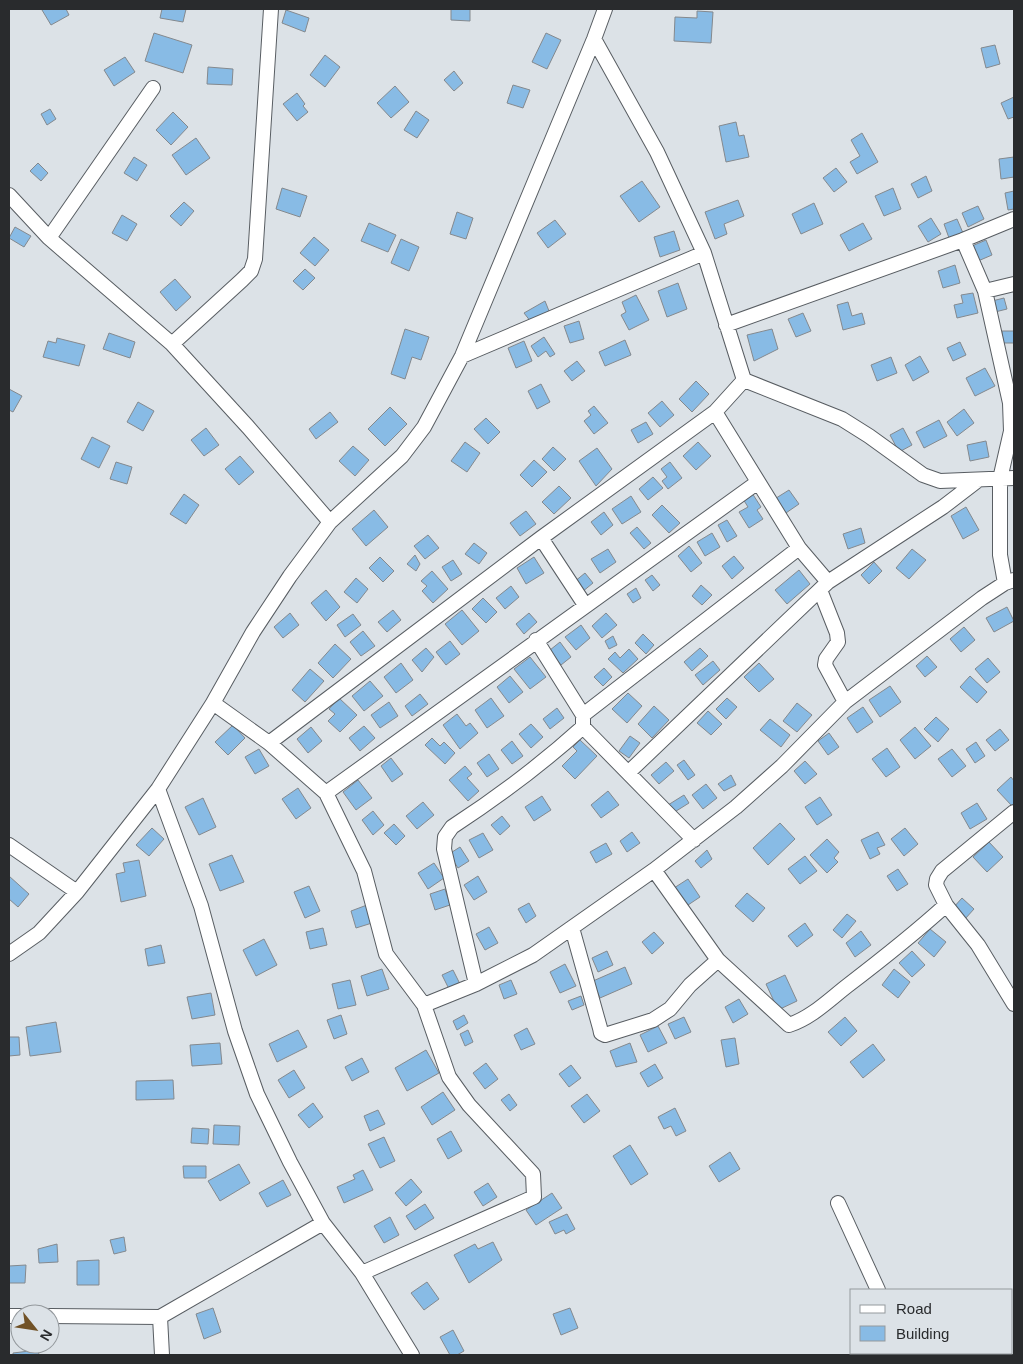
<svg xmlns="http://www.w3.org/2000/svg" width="1023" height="1364" viewBox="0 0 1023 1364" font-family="Helvetica,sans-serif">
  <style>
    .building { fill: #88bbe5; stroke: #84898e }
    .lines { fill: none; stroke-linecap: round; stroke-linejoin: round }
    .minor-casing { stroke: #585d62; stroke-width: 16 }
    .minor { stroke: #fff; stroke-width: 14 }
  </style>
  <rect width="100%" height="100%" fill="#dce2e7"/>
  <path class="building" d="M44 9H66L69 15 51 25 42 10Z
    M162 9H186L183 22 160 18Z
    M451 9H470V21L451 20Z
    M286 10 309 18 305 32 282 23Z
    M697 11 713 12 711 43 674 41 675 17 697 18Z
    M154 33 192 45 183 73 145 61Z
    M546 33 561 40 547 69 532 62Z
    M995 45 1000 64 986 68 981 48Z
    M325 55 340 67 325 87 310 75Z
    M125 57 135 72 114 86 104 70Z
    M208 67 233 69 232 85 207 84Z
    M454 71 463 83 454 91 444 80Z
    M513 85 530 90 523 108 507 103Z
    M395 86 409 102 391 118 377 103Z
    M297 93 305 104 303 106 308 112 297 121 283 104Z
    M1014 97V117L1008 119 1001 103Z
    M50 109 56 119 47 125 41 114Z
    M416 111 429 120 417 138 404 130Z
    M173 112 188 127 171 145 156 130Z
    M736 122 739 136 744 135 749 157 726 162 719 126Z
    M862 133 878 162 857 174 850 162 860 156 851 140Z
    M196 138 210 158 186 175 172 155Z
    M134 157 147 165 137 181 124 173Z
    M1014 157V177L1001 179 999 159Z
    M38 163 48 173 41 181 30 171Z
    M836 168 847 182 834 192 823 178Z
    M926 176 932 191 918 198 911 184Z
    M642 181 660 207 639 222 620 196Z
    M282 188 307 196 300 217 276 209Z
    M893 188 901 209 884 216 875 196Z
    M1014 191V209L1008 210 1005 193Z
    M738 200 744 216 724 224 727 234 715 239 705 212Z
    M184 202 194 211 181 226 170 216Z
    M814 203 823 224 801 234 792 214Z
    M978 206 984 219 968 227 962 213Z
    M457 212 473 218 466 239 450 234Z
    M122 215 137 224 127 241 112 233Z
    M931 218 941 234 928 242 918 226Z
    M957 219 963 233 949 238 944 224Z
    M555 220 566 234 548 248 537 233Z
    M369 223 396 235 388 252 361 241Z
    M863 223 872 239 849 251 840 235Z
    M15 227 31 236 24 247 9 238Z
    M674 231 680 250 660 257 654 237Z
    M314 237 329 250 315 266 300 253Z
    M401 239 419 247 409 271 391 263Z
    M986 240 992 255 978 261 972 246Z
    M955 265 960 283 943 288 938 271Z
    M305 269 315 278 303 290 293 281Z
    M175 279 191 297 176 311 160 292Z
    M678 283 687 309 667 317 658 291Z
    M973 293 978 313 957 318 954 305 963 303 961 295Z
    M636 295 649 320 629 330 621 315 626 312 622 302Z
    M1004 298 1007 309 995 312 992 301Z
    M545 301 549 311 531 322 524 313Z
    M848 302 852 316 862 313 865 324 843 330 837 305Z
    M803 313 811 331 796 337 788 319Z
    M579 321 584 339 570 343 564 326Z
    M405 329 429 337 421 360 412 357 405 379 391 374Z
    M772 329 778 349 754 361 747 335Z
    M1002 331H1014V343H1002Z
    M109 333 135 342 130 358 103 349Z
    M544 337 555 354 550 357 546 351 538 357 531 346Z
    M57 338 85 345 79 366 43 357 48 341 56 343Z
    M625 340 631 355 605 366 599 352Z
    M524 341 532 361 516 368 508 348Z
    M960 342 966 355 953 361 947 348Z
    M920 356 929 372 913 381 905 365Z
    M891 357 897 373 877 381 871 365Z
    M577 361 585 371 572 381 564 371Z
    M985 368 995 386 975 396 966 378Z
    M696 381 709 394 692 412 679 399Z
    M541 384 550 402 537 409 528 391Z
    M9 389 22 396 13 412 9 410Z
    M662 401 674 415 660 427 648 413Z
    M138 402 154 411 143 431 127 422Z
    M594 406 608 423 594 434 584 421 591 415 588 411Z
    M390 407 407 424 385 446 368 429Z
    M964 409 974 423 957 436 947 422Z
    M330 412 338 422 316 439 309 429Z
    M486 418 500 432 488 444 474 429Z
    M939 420 947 436 924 448 916 432Z
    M646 422 653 434 638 443 631 430Z
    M206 428 219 445 204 456 191 440Z
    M903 428 912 445 899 452 890 435Z
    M92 437 110 446 99 468 81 459Z
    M986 441 989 457 970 461 967 445Z
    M465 442 480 453 467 472 451 461Z
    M698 442 711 456 696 470 683 456Z
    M353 446 369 460 355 476 339 461Z
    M553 447 566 459 554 471 542 459Z
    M597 448 612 469 596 486 579 461Z
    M240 456 254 472 239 485 225 469Z
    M534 460 547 472 532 487 520 475Z
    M116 462 132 467 127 484 110 479Z
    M670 462 682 478 668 489 662 481 667 477 661 469Z
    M653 477 663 488 648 500 639 489Z
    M559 486 571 498 554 514 542 502Z
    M789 490 799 504 783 515 773 500Z
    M752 493 761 507 757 510 763 519 749 528 739 512 748 507 743 499Z
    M184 494 199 505 186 524 170 514Z
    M631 496 641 512 622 524 612 509Z
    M662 505 680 523 669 533 652 515Z
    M966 507 979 530 963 539 951 516Z
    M374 510 388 527 366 546 352 529Z
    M526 511 536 524 520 536 510 523Z
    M604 512 613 525 601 535 591 522Z
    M727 520 737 536 727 542 718 525Z
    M637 527 651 543 644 549 630 533Z
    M861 528 865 543 848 549 843 534Z
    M712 533 720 547 705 556 697 542Z
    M428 535 439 548 425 559 414 546Z
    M474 543 487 553 479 564 465 554Z
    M689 546 702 563 691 572 678 556Z
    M608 549 616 562 600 573 591 559Z
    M912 549 926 560 909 579 896 568Z
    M415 555 420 564 416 571 407 564Z
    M734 556 744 568 732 579 722 566Z
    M380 557 394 571 383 582 369 568Z
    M534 557 544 573 526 584 517 568Z
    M453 560 462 574 451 581 442 567Z
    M874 562 882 571 869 584 861 575Z
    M799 570 810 584 787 604 775 590Z
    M432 571 448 589 433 603 422 591 427 586 421 581Z
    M585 573 593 583 582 592 574 582Z
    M652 575 660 585 653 591 645 580Z
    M356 578 368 589 357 603 344 592Z
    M701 585 712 595 702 605 692 596Z
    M511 586 519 597 505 609 496 598Z
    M636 588 641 598 633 603 627 594Z
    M326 590 340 607 326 621 311 603Z
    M483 598 497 612 486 623 472 609Z
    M1007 607 1014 621 994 632 986 618Z
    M393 610 401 620 387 632 378 622Z
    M462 610 479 631 462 645 445 624Z
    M290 613 299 625 283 638 274 627Z
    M529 613 537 622 524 634 516 624Z
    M606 613 617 625 602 638 592 626Z
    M353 614 361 625 345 637 337 625Z
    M581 625 590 638 576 650 565 637Z
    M964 627 975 640 961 652 950 639Z
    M363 631 375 646 361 656 350 642Z
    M643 634 654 645 646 654 635 643Z
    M613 636 617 645 609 649 605 641Z
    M450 641 460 654 446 665 436 652Z
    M560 642 571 657 561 665 550 650Z
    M335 644 351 659 333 678 318 663Z
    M426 648 434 657 422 672 412 660Z
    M700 648 708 656 692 671 684 662Z
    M629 649 638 659 623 673 608 659 615 652 620 658Z
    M927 656 937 667 925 677 916 666Z
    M530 657 546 677 530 689 514 669Z
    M988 658 1000 672 987 683 975 669Z
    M713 661 720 670 703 685 695 675Z
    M401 663 413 680 396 693 384 677Z
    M759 663 774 679 759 692 744 677Z
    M604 668 612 677 603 686 594 677Z
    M310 669 324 681 305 702 292 690Z
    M510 676 523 692 509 703 497 687Z
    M970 676 987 692 977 703 960 687Z
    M370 681 383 696 364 711 352 696Z
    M890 686 901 702 880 717 869 700Z
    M628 693 642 706 627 723 612 709Z
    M420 694 428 704 412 716 405 706Z
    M339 698 357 715 340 732 328 721 335 714 329 709Z
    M491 698 504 716 487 728 475 710Z
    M727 698 737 707 726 719 716 709Z
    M389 702 398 716 380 728 371 715Z
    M797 703 812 715 797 732 783 721Z
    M654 706 669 720 652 738 638 724Z
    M863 707 873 722 857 733 847 718Z
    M557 708 564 718 550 729 543 719Z
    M708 711 722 724 711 735 697 723Z
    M457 714 466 726 470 723 478 733 460 749 443 725Z
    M936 717 949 729 938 742 924 729Z
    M770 719 790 735 781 747 760 730Z
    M531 724 543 737 531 748 519 734Z
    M233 725 245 738 228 755 215 742Z
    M364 726 375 738 360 751 349 738Z
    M311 727 322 741 308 753 297 739Z
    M915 727 931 746 915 759 900 740Z
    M1000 729 1009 740 995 751 986 740Z
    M829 733 839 747 828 755 818 741Z
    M630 736 640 743 629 758 619 751Z
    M432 738 440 746 444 742 455 753 445 764 425 745Z
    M580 740 597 756 575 779 562 766 577 751 573 747Z
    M512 741 523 756 512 764 501 750Z
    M976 742 985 756 975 763 966 749Z
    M887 748 900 767 886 777 872 759Z
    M259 749 269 766 255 774 245 757Z
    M952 749 966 766 952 777 938 759Z
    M489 754 499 769 487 777 477 763Z
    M391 758 403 774 392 782 381 766Z
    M684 760 695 775 688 780 677 765Z
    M805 761 817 774 805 784 794 771Z
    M666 762 674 771 659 784 651 775Z
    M465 766 472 774 467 778 479 791 468 801 449 780Z
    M731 775 736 785 724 791 718 784Z
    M1011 777 1014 781V803L1012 806 997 790Z
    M358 780 372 798 356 810 343 792Z
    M706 784 717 798 703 809 692 795Z
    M298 788 311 808 296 819 282 799Z
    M608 791 619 805 601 818 591 805Z
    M684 795 689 803 673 813 668 805Z
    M542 796 551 810 534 821 525 807Z
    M820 797 832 815 817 825 805 807Z
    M203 798 216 827 199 835 185 807Z
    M423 802 434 815 417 829 406 816Z
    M977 803 987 819 970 829 961 813Z
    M373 811 384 825 373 835 362 820Z
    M502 816 510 826 500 835 491 825Z
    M780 823 795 839 768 865 753 848Z
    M394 824 405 836 396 845 384 833Z
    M152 828 164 839 149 856 136 845Z
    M905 828 918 844 904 856 891 839Z
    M632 832 640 843 627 852 620 841Z
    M878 832 885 845 877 848 880 854 870 859 861 840Z
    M483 833 493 850 479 858 469 840Z
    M827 839 839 852 834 858 838 862 827 873 810 855Z
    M989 842 1003 857 987 872 973 857Z
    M606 843 612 854 596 863 590 852Z
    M460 847 469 861 458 868 449 854Z
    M707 850 712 859 701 868 695 861Z
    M232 855 244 882 220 891 209 864Z
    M805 856 817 871 800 884 788 869Z
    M139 860 146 896 121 902 116 874 125 872 123 863Z
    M434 863 444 878 428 889 418 873Z
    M898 869 908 884 897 891 887 876Z
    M9 876 29 894 18 907 9 899Z
    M478 876 487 892 474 900 464 885Z
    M688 879 700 897 685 907 674 888Z
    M309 886 320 911 305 918 294 892Z
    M445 889 450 905 435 910 430 894Z
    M747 893 765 908 753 922 735 906Z
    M962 898 974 909 965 919 953 908Z
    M529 903 536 916 526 923 518 909Z
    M367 905 372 923 356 928 351 911Z
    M847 914 856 921 842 938 833 930Z
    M805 923 813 935 797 947 788 936Z
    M489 927 498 943 485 950 476 934Z
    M323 928 327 945 310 949 306 932Z
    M930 929 946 942 934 957 918 943Z
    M861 931 871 945 855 957 846 943Z
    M654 932 664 943 652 954 642 942Z
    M264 939 277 965 256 976 243 950Z
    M161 945 165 963 148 966 145 949Z
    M607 951 613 965 598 972 592 958Z
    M912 951 925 965 912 977 899 963Z
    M565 964 576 986 560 993 550 972Z
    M625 967 632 984 600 998 593 981Z
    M382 969 389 989 367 996 361 976Z
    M894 969 910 982 898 998 882 985Z
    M453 970 460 984 449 989 442 975Z
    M785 975 797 1001 778 1010 766 984Z
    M350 980 356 1005 338 1009 332 984Z
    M511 980 517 994 504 999 499 985Z
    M211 993 215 1015 192 1019 187 997Z
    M581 996 584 1005 572 1010 568 1001Z
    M739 999 748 1014 733 1023 725 1007Z
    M341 1015 347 1034 334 1039 327 1020Z
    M464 1015 468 1023 457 1030 453 1021Z
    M684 1017 691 1032 675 1039 668 1024Z
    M845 1017 857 1031 841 1046 828 1032Z
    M56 1022 61 1052 30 1056 26 1027Z
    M658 1026 667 1043 648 1052 640 1035Z
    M527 1028 535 1044 521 1050 514 1035Z
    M298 1030 307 1047 277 1062 269 1044Z
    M468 1030 473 1042 465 1046 460 1034Z
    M9 1037H19L20 1055 9 1056Z
    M735 1038 739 1064 726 1067 721 1040Z
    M220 1043 222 1064 192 1066 190 1045Z
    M630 1043 637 1062 616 1067 610 1051Z
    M873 1044 885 1060 863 1078 850 1062Z
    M426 1050 439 1073 407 1091 395 1068Z
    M362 1058 369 1072 352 1081 345 1067Z
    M486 1063 498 1079 485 1089 473 1073Z
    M655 1064 663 1078 648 1087 640 1073Z
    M571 1065 581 1078 569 1087 559 1074Z
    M294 1070 305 1088 289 1098 278 1080Z
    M173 1080 174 1099 136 1100V1081Z
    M443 1092 455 1110 432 1125 421 1107Z
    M509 1094 517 1105 510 1111 501 1100Z
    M587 1094 600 1111 584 1123 571 1106Z
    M313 1103 323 1117 309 1128 298 1115Z
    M675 1108 686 1131 676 1136 671 1126 664 1129 658 1117Z
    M378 1110 385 1124 370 1131 364 1116Z
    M214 1125 240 1126 239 1145 213 1144Z
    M192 1128 209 1129 208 1144 191 1143Z
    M451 1131 462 1151 448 1159 437 1139Z
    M384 1137 395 1161 380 1168 368 1144Z
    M630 1145 648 1174 631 1185 613 1156Z
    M730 1152 740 1169 719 1182 709 1166Z
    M239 1164 250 1183 220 1201 208 1181Z
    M183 1166H206V1178H184Z
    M363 1170 373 1190 344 1203 337 1187 355 1179 353 1175Z
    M411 1179 422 1192 406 1206 395 1193Z
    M283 1180 291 1195 267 1207 259 1193Z
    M488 1183 497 1197 483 1206 474 1192Z
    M552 1193 562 1208 536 1225 526 1210Z
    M425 1204 434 1218 415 1230 406 1216Z
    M567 1214 575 1229 566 1234 564 1230 555 1234 549 1222Z
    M390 1217 399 1235 384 1243 374 1226Z
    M124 1237 126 1251 114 1254 110 1240Z
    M493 1242 502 1260 469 1283 454 1255 475 1244 478 1249Z
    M57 1244 58 1262 39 1263 38 1249Z
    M99 1260V1285H77V1261Z
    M26 1265 25 1283H9V1266Z
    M427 1282 439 1299 424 1310 411 1293Z
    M213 1308 221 1332 204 1339 196 1314Z
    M570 1308 578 1328 561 1335 553 1314Z
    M453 1330 464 1351 457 1355H450L440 1337Z
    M38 1350 39 1355H13V1353Z"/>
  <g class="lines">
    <g class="minor-casing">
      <path id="minor" d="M594 39 657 152 704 253 744 380
        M9 195 49 238 172 344 248 427 330 522
        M49 238 153 88
        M963 240 985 291 1010 403 1011 431 1000 479V555L1005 583
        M985 291 1014 284
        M726 325 963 240 1014 219
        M172 344 242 280 251 271 255 259 271 9
        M462 356 704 253
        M744 380 842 419 869 436 923 475 940 481 1014 478
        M541 538 585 605
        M799 548 828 582
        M820 590 837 633 838 642 826 659 825 665 845 702
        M536 640 583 715V727L694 840
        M213 703 269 743 326 793 364 871 386 954 424 1005 449 1077 469 1105 533 1174 534 1197 362 1273
        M583 715 799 548 715 412
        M269 743 541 538 715 412 744 380
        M629 772 828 582 943 507 977 481
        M158 789 201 906 235 1031 257 1094 290 1162 323 1223 362 1273 412 1355
        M326 793 758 482
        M1014 812 942 871 937 879 936 885 946 905 978 945 1014 1004
        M9 845 77 892
        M654 870 718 960 789 1025C811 1018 829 1000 847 986 881 960 914 934 946 905
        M572 928 600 1028 601 1033 605 1035 653 1020 670 1009 690 985 718 960
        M9 954 39 933 77 892 158 789 213 703 253 632 290 576 330 522 402 456 424 427 462 356 594 39 605 9
        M476 984 444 849 445 837 452 827C498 797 542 764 583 727
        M424 1005 476 984 533 955 654 870 736 807 782 766 845 702 982 598 1005 583 1014 580
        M838 1203 878 1290
        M9 1316H20
        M50 1316 160 1317 323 1223
        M160 1317 162 1355
        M915 1353 918 1355"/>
    </g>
    <use href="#minor" class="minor"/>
  </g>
  <rect width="1023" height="1364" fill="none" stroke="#292b2d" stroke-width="20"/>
  <rect x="850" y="1289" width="162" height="65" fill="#dce2e7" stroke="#94999d"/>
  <rect x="860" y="1305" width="25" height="8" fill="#ffffff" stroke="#94999d"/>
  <text x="896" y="1314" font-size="15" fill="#292b2d">Road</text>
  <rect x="860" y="1326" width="25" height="15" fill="#88bbe5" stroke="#94999d"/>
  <text x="896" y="1339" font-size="15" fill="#292b2d">Building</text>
  <g transform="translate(35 1329) rotate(120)"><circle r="24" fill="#dce2e7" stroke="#94999d"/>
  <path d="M0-4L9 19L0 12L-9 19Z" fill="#715227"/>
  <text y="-8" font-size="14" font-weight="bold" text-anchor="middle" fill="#292b2d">N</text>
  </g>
</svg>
